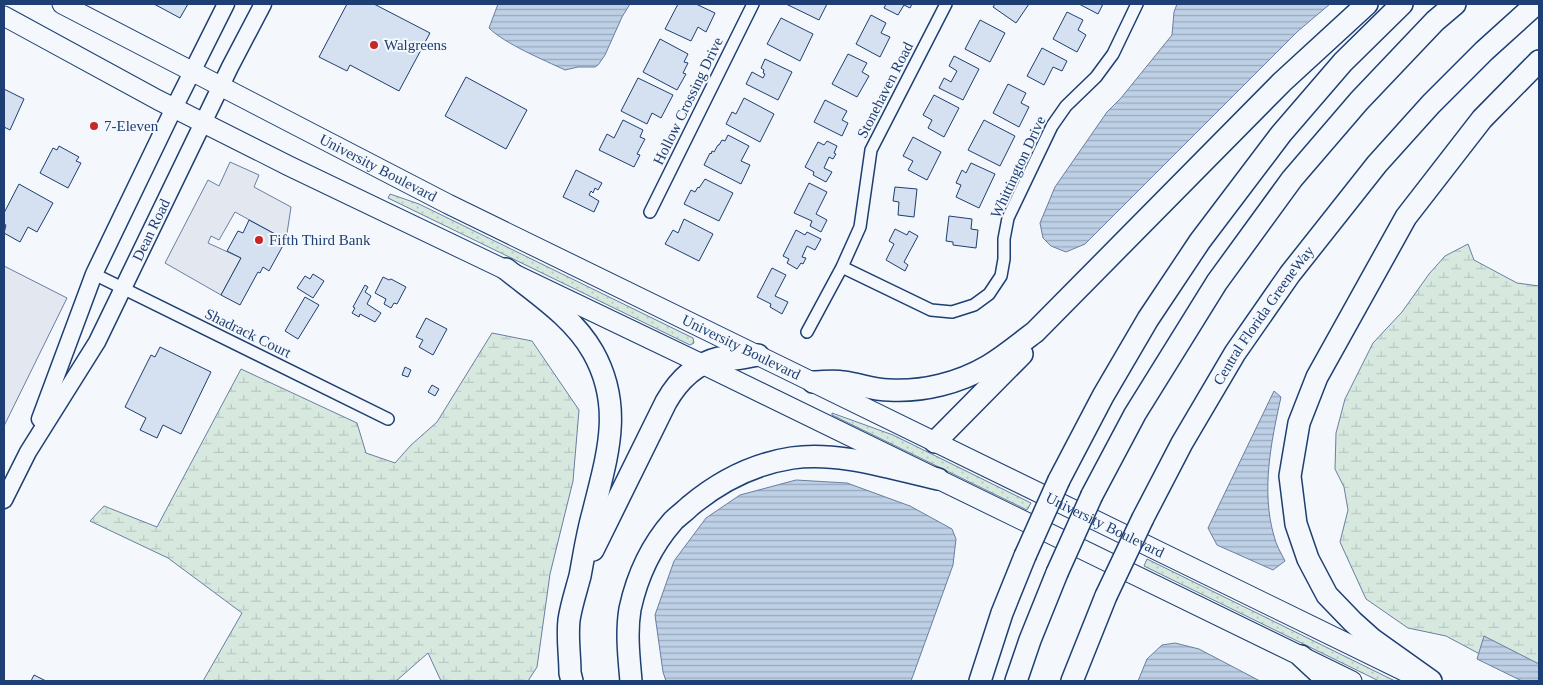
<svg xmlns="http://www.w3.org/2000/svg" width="1543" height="685" viewBox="0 0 1543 685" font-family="Georgia,serif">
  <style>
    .grass { fill: url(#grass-dots); stroke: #687fa3 }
    .wetland { fill: url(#wetland-marsh); stroke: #687fa3 }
    .parking { fill: #e3e8f0; stroke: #687fa3 }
    .water { fill: url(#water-rules); stroke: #687fa3 }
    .building { fill: #d5e0f0; stroke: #1d3f73 }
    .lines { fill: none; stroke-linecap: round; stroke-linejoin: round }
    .minor-casing { stroke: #1d3f73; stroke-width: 14 }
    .secondary-casing { stroke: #1d3f73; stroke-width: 19 }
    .primary-casing { stroke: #1d3f73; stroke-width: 21 }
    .motorway-casing { stroke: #1d3f73; stroke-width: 24 }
    .minor { stroke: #f4f7fb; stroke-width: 11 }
    .secondary { stroke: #f4f7fb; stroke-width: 16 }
    .primary { stroke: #f4f7fb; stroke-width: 19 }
    .motorway { stroke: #f4f7fb; stroke-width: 21 }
    .motorway-bridge-casing { stroke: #1d3f73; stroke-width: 24; stroke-linecap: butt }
    .motorway-bridge { stroke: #f4f7fb; stroke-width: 21 }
    .poi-dot { fill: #c62828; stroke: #f4f7fb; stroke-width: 2 }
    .labels { text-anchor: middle; stroke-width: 4; stroke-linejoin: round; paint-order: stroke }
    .poi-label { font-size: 15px; fill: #1d3f73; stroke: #f4f7fb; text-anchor: start }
    .street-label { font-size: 15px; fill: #1d3f73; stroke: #f4f7fb }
  </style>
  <defs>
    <pattern id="grass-dots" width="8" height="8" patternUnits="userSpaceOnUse" patternTransform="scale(1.25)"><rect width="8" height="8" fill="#d7e8df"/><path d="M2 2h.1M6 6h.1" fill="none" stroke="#b8c8c3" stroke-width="1.8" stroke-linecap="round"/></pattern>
    <pattern id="wetland-marsh" width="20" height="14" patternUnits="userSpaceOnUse" patternTransform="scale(1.25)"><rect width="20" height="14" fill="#d7e8df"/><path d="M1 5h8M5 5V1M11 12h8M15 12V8" fill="none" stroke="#b8c8c3"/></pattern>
    <pattern id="water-rules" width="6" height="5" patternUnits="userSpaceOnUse" patternTransform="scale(1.25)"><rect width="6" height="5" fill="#bed0e5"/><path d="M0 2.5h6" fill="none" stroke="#9aaabe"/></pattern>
  </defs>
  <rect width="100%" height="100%" fill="#f4f7fb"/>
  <path class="grass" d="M390 194 419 204 693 338 694 343 690 345 388 198Z
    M832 413 893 435 1031 503 1027 510 832 415Z
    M1147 559 1395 681H1379L1144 566Z"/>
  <path class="wetland" d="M1468 244 1474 260 1517 283 1539 286V681H1530L1446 636 1408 628 1366 599 1340 542 1348 510 1344 487 1335 469 1336 433 1345 399 1373 343 1402 312 1429 274 1445 256Z
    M492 333 532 341 579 410 573 481 550 574 537 667 528 681H441L428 653 396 681H203L242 613 168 558 90 521 104 506 157 527 241 369 357 423 366 453 395 463 411 445 437 422Z"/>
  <path class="parking" d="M230 162 259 175 254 187 291 207 286 240 235 212 219 240 211 236 208 243 241 258 221 295 165 263 208 180 219 186Z
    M4 266 67 298 4 426Z"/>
  <path class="water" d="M498 4H630L622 17 605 55 598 65 595 67H578L565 70C544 60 505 44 489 28Z
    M1177 4H1330L1298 31 1085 244 1066 252 1051 246 1043 238 1040 223 1055 187 1107 112 1121 98 1172 35 1174 12Z
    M1274 391 1281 397C1271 442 1261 491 1274 536 1276 545 1281 553 1285 561L1273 570 1217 545 1208 528Z
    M796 480 847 483 910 506 952 529 956 539 953 565 911 681H666L663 672 655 615 674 561 706 518 740 495Z
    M1484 636 1539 664V681H1522L1477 659Z
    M1175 643 1199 649 1260 681H1138L1147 659 1162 645Z"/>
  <path class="building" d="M154 4H188L180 18Z
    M347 4H374L430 33 399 91 350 65 347 71 319 57Z
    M678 4H696L715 13 706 32 698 27 691 41 665 29Z
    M786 4H827L819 20Z
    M886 4H912L910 8 904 5 898 15 884 8Z
    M995 4H1029L1016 23 993 7Z
    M1079 4H1103L1098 14Z
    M1067 12 1083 20 1078 30 1086 35 1077 52 1053 39Z
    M871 15 886 23 881 33 890 37 880 57 856 44Z
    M781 18 813 34 800 61 767 44Z
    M980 20 1005 33 990 62 965 49Z
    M660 39 688 54 684 62 688 63 683 73 686 74 677 90 643 72Z
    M1042 48 1067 61 1062 71 1053 67 1044 85 1027 76Z
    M848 54 867 63 862 72 869 76 857 97 832 84Z
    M954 56 979 69 963 100 939 88 944 78 951 82 957 71 949 66Z
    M765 59 792 72 778 100 746 84 752 72 763 78 765 74 763 73 764 70 761 68Z
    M466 77 527 110 506 149 445 116Z
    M638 78 673 95 661 118 652 113 647 124 621 111Z
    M1008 84 1026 93 1021 103 1029 107 1019 127 993 113Z
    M4 89 24 99 10 130 4 127Z
    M934 95 959 108 944 137 928 128 932 120 923 115Z
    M744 98 774 114 760 142 726 124 732 112 736 114Z
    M825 100 847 111 842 120 848 123 842 136 814 122Z
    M623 120 643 130 640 137 645 139 637 154 640 155 634 167 599 150 607 134 614 138Z
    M984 120 1015 136 1000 166 968 150Z
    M728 135 749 146 741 161 750 165 741 184 704 165 710 153 711 154 712 151 714 152 718 145H719L722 140 725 141Z
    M913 137 941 152 927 180 908 170 913 161 903 156Z
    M827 141 837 146 834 153 836 154 833 159 829 157 824 168 832 172 826 182 813 175 814 172 805 167 818 142 824 145Z
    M59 146 79 157 76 161 81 163 68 188 40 173 53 148 57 150Z
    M971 163 995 174 979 208 956 197 961 185 956 183 962 170 966 173Z
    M576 170 602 183 598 190 595 188 593 193 591 191 589 195 599 201 594 212 563 197Z
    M705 179 733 193 719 221 684 204 691 190 695 192 698 187 699 188Z
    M809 183 827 192 816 214 827 220 821 232 810 226 812 221 794 213Z
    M19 184 53 203 37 232 28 227 20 242 4 233 6 225 4 224V213Z
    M895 187 917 189 914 217 898 215 899 202 893 201Z
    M949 216 972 219 971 229 978 230 976 248 953 245V242L946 241Z
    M684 219 713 234 699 261 665 244 673 230 678 233Z
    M249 220 286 240 269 271 263 267 260 273 258 272 240 305 221 295 241 258 227 251 238 231 243 233Z
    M895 229 907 235 909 231 918 236 904 262 908 265 905 271 886 260 894 244 889 241Z
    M796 230 805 235 807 232 821 239 815 250 807 246 802 257 806 258 803 264 801 263 797 269 787 263 789 259 783 256Z
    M772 268 786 275 775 296 788 302 782 314 770 307 771 304 757 297Z
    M313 274 324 281 313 298 297 288 305 276 310 279Z
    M383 277 389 280 391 279 406 287 397 304 394 303 391 308 384 304 386 299 375 293Z
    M365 285 368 287 365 292 371 296 367 304 381 313 375 322 360 314 359 317 352 313 355 308 353 307Z
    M305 297 319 305 298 339 285 331Z
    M426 318 447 329 433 355 419 347 423 340 416 337Z
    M160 347 211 372 181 434 163 425 157 438 140 430 146 418 125 407 151 355 155 357Z
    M405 367 411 370 408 377 402 375Z
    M432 385 439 389 435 396 428 392Z
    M34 675 46 681H31Z"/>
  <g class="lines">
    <g class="minor-casing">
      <path id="minor" d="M650 212 753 4
        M842 267 931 310 952 312 974 305 989 294 1001 276 1004 259V239L1008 218 1052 126 1066 106 1096 77 1113 54 1137 4
        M94 274 388 419
        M807 332 842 267 860 227 871 150 946 4"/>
    </g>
    <g class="secondary-casing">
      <g id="secondary">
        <path d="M40 419 94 274 174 108 226 4"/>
        <path id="s1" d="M4 500 28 452 97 342 230 67 263 4"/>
      </g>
    </g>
    <g class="primary-casing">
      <g id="primary">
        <path id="s2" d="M62 4 448 204 1410 674"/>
        <path d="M4 16 158 100 289 166 702 364 1352 681"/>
      </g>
    </g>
    <g class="motorway-casing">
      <g id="motorway">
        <path d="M506 269C537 294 573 317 593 352 624 407 607 456 593 513 587 534 584 555 580 576 576 591 571 606 569 620 567 637 570 656 570 673L572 681"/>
        <path d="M813 382C823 382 834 380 843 382 859 384 873 390 889 390 923 392 959 383 988 366 1005 356 1020 343 1035 332L1282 82 1367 4"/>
        <path d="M935 442 1022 354"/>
        <path d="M1059 480 1103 396 1148 319 1200 241 1281 134 1343 62 1402 4"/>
        <path d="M1092 495 1135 414 1217 282 1292 179 1359 101 1435 21 1455 4"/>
        <path id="s3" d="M1143 518 1182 443 1235 353 1290 274 1377 164 1431 104 1484 51 1536 4"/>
        <path d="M593 550 666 402C678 381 694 364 719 358 724 357 729 359 734 359 742 359 750 356 758 355"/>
        <path d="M1301 656 1328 681"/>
        <path d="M631 681C629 658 626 633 630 609 637 577 651 546 673 521 678 516 685 511 690 506 720 481 753 464 792 458 839 451 892 469 938 479"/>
        <path d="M980 681 1002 613 1025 556"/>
        <path d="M1016 681 1030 640 1057 573"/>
        <path d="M1072 681 1106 596"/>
        <path d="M1431 681 1372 639 1353 622 1327 595 1308 559 1296 524 1290 476 1299 423 1317 377 1406 217 1482 119 1539 61"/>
      </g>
    </g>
    <use href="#minor" class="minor"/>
    <use href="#secondary" class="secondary"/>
    <use href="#primary" class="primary"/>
    <use href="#motorway" class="motorway"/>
    <g class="motorway-bridge-casing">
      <path id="motorway-bridge" d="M1025 556 1059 480
        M1057 573 1092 495
        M1106 596 1143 518"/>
    </g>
    <use href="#motorway-bridge" class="motorway-bridge"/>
  </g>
  <g class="poi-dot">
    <circle cx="374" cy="45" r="5"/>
    <circle cx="94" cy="126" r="5"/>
    <circle cx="259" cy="240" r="5"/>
  </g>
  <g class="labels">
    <g class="poi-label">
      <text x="384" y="50">Walgreens</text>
      <text x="104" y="131">7-Eleven</text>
      <text x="269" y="245">Fifth Third Bank</text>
    </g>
    <g class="street-label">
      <text transform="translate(885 90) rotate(-63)" y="5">Stonehaven Road</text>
      <text transform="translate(688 101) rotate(-64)" y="5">Hollow Crossing Drive</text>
      <text transform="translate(1018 167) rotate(-65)" y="5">Whittington Drive</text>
      <text dy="5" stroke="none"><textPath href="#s2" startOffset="356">University Boulevard</textPath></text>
      <text dy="5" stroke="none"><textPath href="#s1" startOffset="308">Dean Road</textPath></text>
      <text dy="5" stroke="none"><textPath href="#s3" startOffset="236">Central Florida GreeneWay</textPath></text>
      <text transform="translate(248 333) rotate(26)" y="5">Shadrack Court</text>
      <text dy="5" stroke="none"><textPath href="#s2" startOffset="761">University Boulevard</textPath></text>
      <text dy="5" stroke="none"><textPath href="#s2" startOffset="1166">University Boulevard</textPath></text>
    </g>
  </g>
  <rect width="1543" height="685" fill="none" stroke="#1d3f73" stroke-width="10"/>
</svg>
